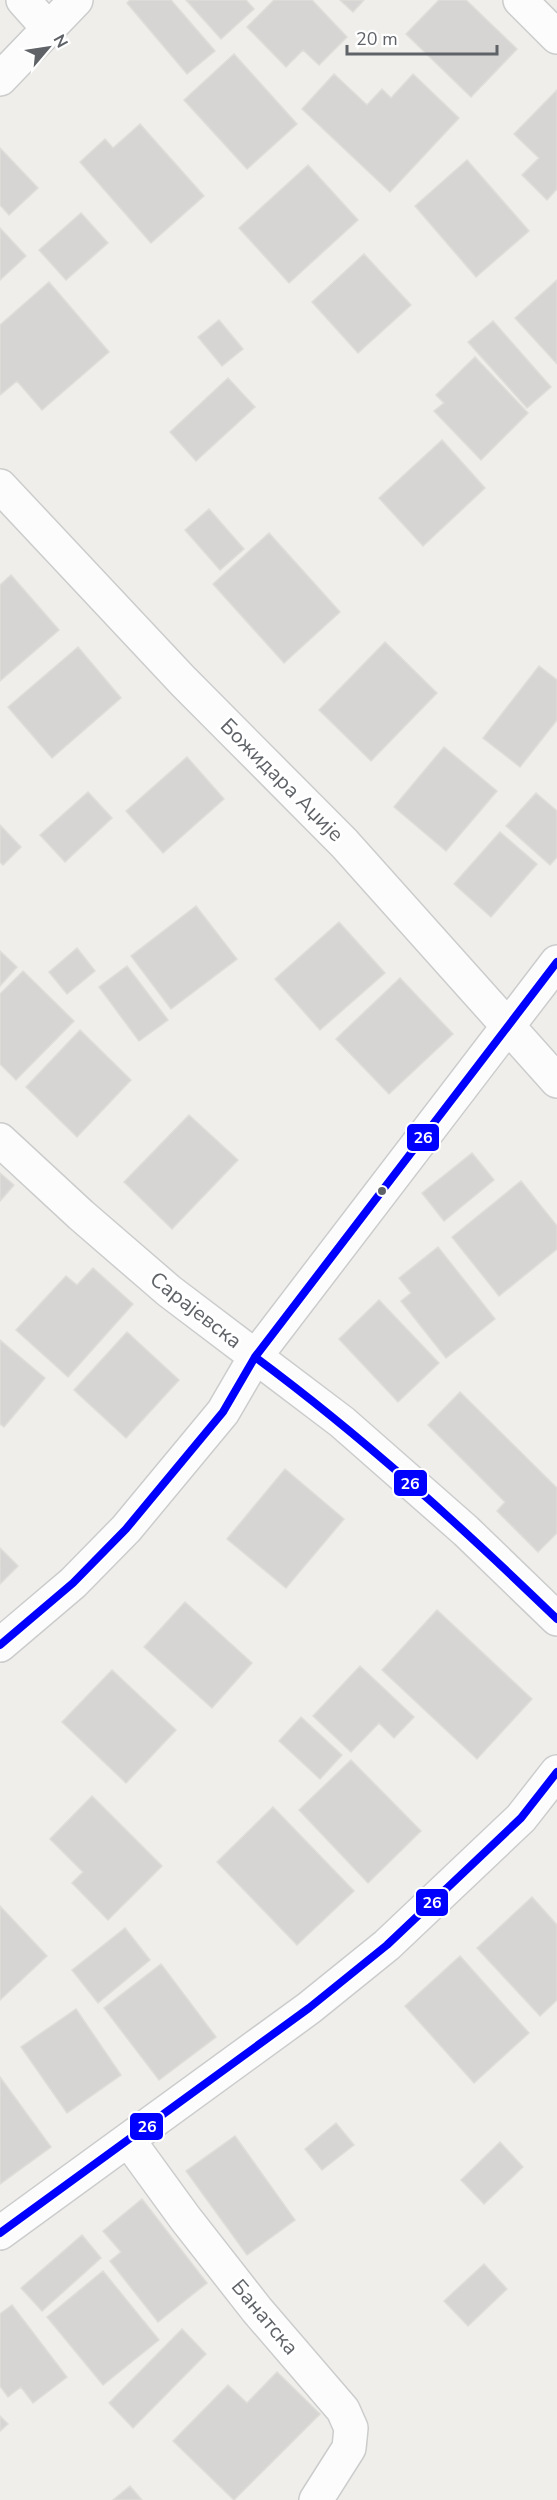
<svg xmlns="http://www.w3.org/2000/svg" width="557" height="2500" viewBox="0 0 557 2500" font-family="'Nunito Sans',sans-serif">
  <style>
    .building { fill: #d6d5d3; stroke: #deddd9; stroke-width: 1.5 }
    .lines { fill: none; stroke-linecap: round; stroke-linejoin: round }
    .minor-casing { stroke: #cbcccc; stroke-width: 36 }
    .minor { stroke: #fdfcfc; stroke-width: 33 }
    .bus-1-casing { stroke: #fff; stroke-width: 12 }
    .bus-1 { stroke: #00f; stroke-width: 8 }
    .bus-dot { fill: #5f6368; stroke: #fff; stroke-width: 2 }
    .labels { text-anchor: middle; stroke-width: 6; stroke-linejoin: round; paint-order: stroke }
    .street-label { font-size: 21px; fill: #5f6368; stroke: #fff }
    .line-badge { stroke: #fff; stroke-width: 2 }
    .badge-label { font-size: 16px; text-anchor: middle; font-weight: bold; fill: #fff }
  </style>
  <rect width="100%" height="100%" fill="#efeeea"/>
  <path class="building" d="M130 0H171L215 51 187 74 127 3Z
    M186 0H246L254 9 221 39Z
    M274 0H312L347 37 319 65 303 50 286 67 247 27Z
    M340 0H364L353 12Z
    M439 0H466L517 49 471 97 406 34Z
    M234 54 297 124 247 169 184 100Z
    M334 74 367 105 382 89 391 98 413 74 459 118 390 192 302 109Z
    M557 90V189L547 200 522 175 539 158 514 134Z
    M140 124 204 196 151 243 80 162 105 139 113 148Z
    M0 148 38 188 9 215 0 205Z
    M467 160 529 231 476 277 415 206Z
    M308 165 358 220 289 283 239 228Z
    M81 213 108 243 66 280 39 250Z
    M0 228 26 256 0 280Z
    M364 254 411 305 358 353 312 302Z
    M557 280V364L515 318Z
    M49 282 109 352 42 410 17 381 0 395V325Z
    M219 320 243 349 222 366 198 337Z
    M493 321 551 387 527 408 468 342Z
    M475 357 528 413 481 460 434 411 444 403 436 395Z
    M228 378 255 407 196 461 170 432Z
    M442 440 485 488 423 546 379 498Z
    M209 509 244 549 220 570 185 530Z
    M269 533 340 612 284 663 213 584Z
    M11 575 59 630 0 681V585Z
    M385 642 437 693 371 761 319 710Z
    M78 647 121 698 52 758 8 707Z
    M539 666 557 680V720L520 767 483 738Z
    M444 747 497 791 446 851 394 807Z
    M187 757 224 799 163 853 126 811Z
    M88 792 112 818 65 862 40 835Z
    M536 793 557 811V857L550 865 506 826Z
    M0 825 21 847 3 865 0 862Z
    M500 832 537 864 491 917 454 884Z
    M196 906 237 959 171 1009 131 956Z
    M339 922 385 973 320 1030 275 979Z
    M77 948 95 971 67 994 49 972Z
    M0 951 17 967 0 986Z
    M127 966 168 1020 139 1041 99 987Z
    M23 971 74 1021 16 1080 0 1064V994Z
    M400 978 453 1034 389 1094 336 1039Z
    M80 1030 131 1080 77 1137 26 1087Z
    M189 1115 238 1160 172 1229 124 1182Z
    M472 1153 494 1180 444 1221 422 1193Z
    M0 1173 14 1185 0 1201Z
    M521 1181 557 1226V1249L499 1296 452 1237Z
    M438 1247 495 1319 446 1358 401 1301 411 1293 399 1278Z
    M93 1268 133 1304 68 1377 16 1330 66 1276 77 1285Z
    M379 1300 439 1363 398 1402 339 1339Z
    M127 1332 179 1380 126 1438 74 1390Z
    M0 1340 45 1378 4 1427 0 1424Z
    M460 1392 557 1488V1533L538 1552 497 1511 505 1502 428 1425Z
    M285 1469 344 1519 286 1588 227 1539Z
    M0 1548 18 1566 0 1584Z
    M185 1602 252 1663 212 1708 144 1647Z
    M437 1610 532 1699 477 1759 382 1670Z
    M360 1666 414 1717 394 1738 379 1723 351 1752 313 1716Z
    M112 1670 176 1730 126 1783 62 1722Z
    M301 1717 342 1755 320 1779 279 1741Z
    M351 1760 421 1831 368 1883 299 1810Z
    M92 1796 162 1866 108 1920 72 1883 83 1872 50 1839Z
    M273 1807 354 1891 297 1945 217 1862Z
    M532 1897 557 1925V2000L540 2016 477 1948Z
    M0 1906 47 1956 0 2000Z
    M125 1928 150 1960 98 2003 72 1970Z
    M460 1956 529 2033 474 2083 405 2006Z
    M161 1964 216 2037 159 2080 104 2008Z
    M76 2009 121 2075 67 2113 21 2047Z
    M0 2077 51 2147 0 2184Z
    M336 2123 354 2145 322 2170 305 2149Z
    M235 2136 295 2220 247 2255 186 2171Z
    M500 2142 523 2167 484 2204 461 2180Z
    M142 2199 207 2283 158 2322 110 2261 121 2252 103 2231Z
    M82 2235 101 2258 42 2311 21 2288Z
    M484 2264 507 2289 468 2326 444 2301Z
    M103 2271 159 2340 103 2385 47 2317Z
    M12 2305 67 2377 33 2403 21 2387 8 2397 0 2386V2314Z
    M182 2329 206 2354 133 2428 109 2403Z
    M277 2372 320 2414 234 2500 173 2441 228 2385 247 2403Z
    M0 2416 8 2424 0 2431Z
    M130 2486 142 2500H113Z"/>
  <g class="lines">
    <g class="minor-casing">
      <path id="minor" d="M23 0 48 28
        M520 0 557 37
        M0 79 76 0
        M0 486 183 681 344 843 557 1081
        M0 1140 81 1215 169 1291 342 1422 466 1531 557 1619
        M0 1645 73 1583 126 1529 223 1412 255 1357 557 962
        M129 2141 185 2218 257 2310 343 2410 351 2428 349 2448 316 2500
        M0 2233 309 2008 387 1945 521 1818 557 1772"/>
    </g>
    <use href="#minor" class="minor"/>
    <g class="bus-1-casing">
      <path id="bus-1" d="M255 1357C363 1437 461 1526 557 1619
        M0 1645 73 1583 126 1529 223 1412 255 1357 557 962
        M0 2233 309 2008 387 1945 521 1818 557 1772"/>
    </g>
    <use href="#bus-1" class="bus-1"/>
  </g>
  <circle class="bus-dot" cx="382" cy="1191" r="5"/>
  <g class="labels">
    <g class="street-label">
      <text transform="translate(282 780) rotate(45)" y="7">Божидара Аџије</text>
      <text transform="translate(196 1310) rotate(38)" y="7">Сарајевска</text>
      <text transform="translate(265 2317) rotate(50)" y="7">Банатска</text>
    </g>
  </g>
  <g class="line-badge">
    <rect x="406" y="1123" width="34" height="29" rx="6" fill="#00f"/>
    <rect x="393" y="1469" width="35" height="28" rx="6" fill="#00f"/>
    <rect x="415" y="1888" width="34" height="29" rx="6" fill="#00f"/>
    <rect x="129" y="2112" width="35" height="29" rx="6" fill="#00f"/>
  </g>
  <g class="badge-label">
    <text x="423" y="1143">26</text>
    <text x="410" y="1489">26</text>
    <text x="432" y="1908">26</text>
    <text x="147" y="2132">26</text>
  </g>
  <g transform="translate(48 48) rotate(61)" stroke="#ffffff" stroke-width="4.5" paint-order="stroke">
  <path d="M0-4.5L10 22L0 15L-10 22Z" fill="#5f6368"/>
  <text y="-9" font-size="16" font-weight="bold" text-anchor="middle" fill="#5f6368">N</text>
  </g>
  <path d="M347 45v9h150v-9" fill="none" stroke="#5f6368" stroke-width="3"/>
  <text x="356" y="45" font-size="18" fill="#5f6368" stroke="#ffffff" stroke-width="4.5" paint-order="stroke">20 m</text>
</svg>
